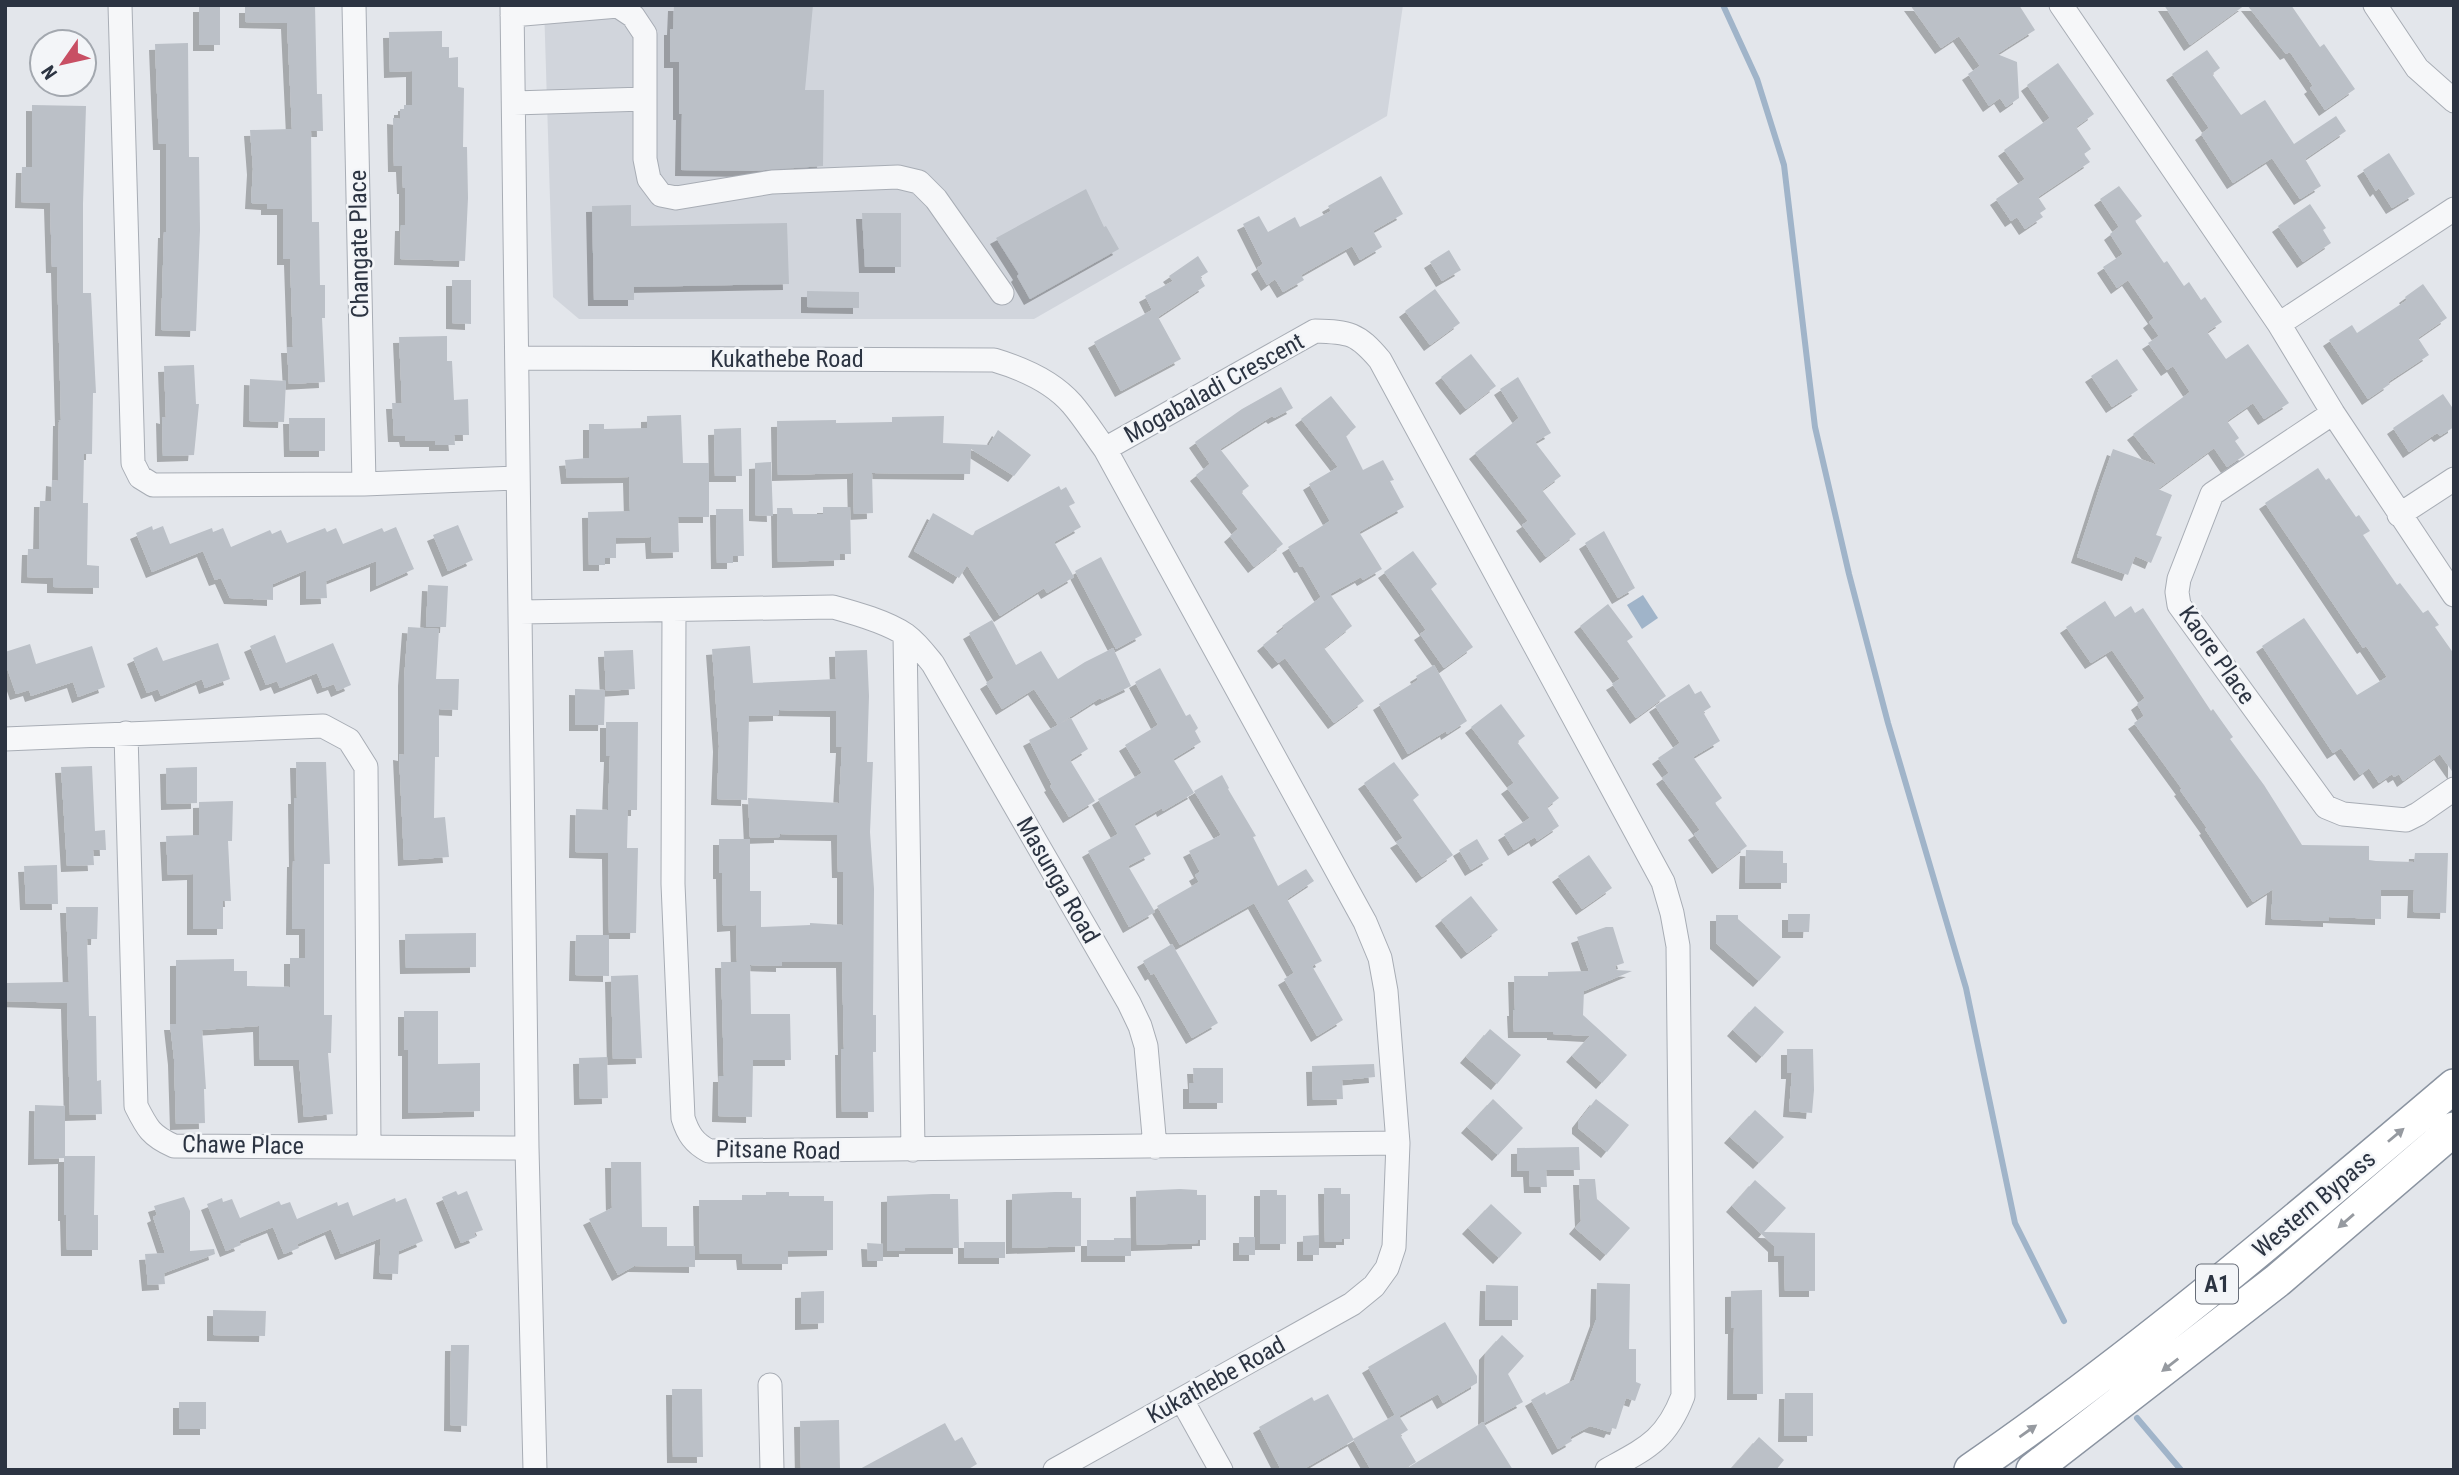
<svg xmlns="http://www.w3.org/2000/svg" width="2459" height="1475" viewBox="0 0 2459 1475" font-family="'Roboto Condensed',sans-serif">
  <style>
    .built { fill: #d1d5dc }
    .water { fill: #a0b4c9 }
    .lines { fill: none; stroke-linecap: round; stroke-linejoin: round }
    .stream { stroke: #a0b4c9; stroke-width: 6 }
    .building { fill: #bbc0c7; filter: url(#shadow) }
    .minor-casing { stroke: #a8adb5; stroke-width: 25 }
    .highway-casing { stroke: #8b94a1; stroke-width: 36 }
    .minor { stroke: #f6f7f9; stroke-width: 23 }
    .highway { stroke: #fff; stroke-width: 33 }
    .oneway { fill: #969aa0 }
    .labels { text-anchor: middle; stroke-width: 5; stroke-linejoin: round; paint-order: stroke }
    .shield { fill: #f3f5f8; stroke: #686e79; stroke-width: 2 }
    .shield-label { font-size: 23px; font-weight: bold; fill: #2c3442 }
    .street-label { font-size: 24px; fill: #2c3442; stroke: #f3f5f8 }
  </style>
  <defs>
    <filter id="shadow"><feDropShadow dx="-6" dy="6" stdDeviation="0" flood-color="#0004"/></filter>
  </defs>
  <rect width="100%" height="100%" fill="#e3e6eb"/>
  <path class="built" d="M544 5H1403L1387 116 1034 319H579L553 297Z"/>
  <path class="water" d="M1643 595 1658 618 1642 629 1627 605Z"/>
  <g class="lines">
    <path class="stream" d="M1723 5 1757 79 1784 165 1815 427 1849 574 1888 723 1966 988 2015 1223 2064 1321
      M2137 1418 2181 1470"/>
  </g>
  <path class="building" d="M286 5H315L317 94H322L323 131H311L312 222H319L320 285H325V318H322L325 382 289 384 287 347H293L290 259H283V209H267V204L251 203 253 169 250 130 292 129 287 23 245 22V7H286Z
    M674 5H813L805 90H824L823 166 753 171 681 170 682 114H679V62H670V29H673Z
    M1910 5H2019L2035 30 1997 54 2017 62 2019 98 2006 107 2000 98 1989 106 1968 74 1980 66 1959 36 1941 48Z
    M2164 5H2245L2190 45Z
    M2247 5H2291L2320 47 2324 44 2355 89 2325 110 2310 88 2313 86 2290 52 2286 54Z
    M199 6H220V45H199Z
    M442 31V47H449V58L458 57V87L464 88 463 147H467L468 198 465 261 400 259 401 225H405V188H403L402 166H394L393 118 400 119V109H404V105H412V71L390 72 389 32Z
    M188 43 189 157H199L200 230 196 331 161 330 164 232H166V144H159L155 44Z
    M2207 50 2220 68 2212 74 2241 115 2265 100 2294 144 2336 116 2346 131 2305 159 2321 186 2300 199 2272 158 2233 183 2201 134 2209 128 2172 74Z
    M2058 63 2094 114 2076 127 2091 149 2084 154 2090 162 2038 197 2046 209 2040 213 2043 217 2025 229 2017 217 2011 221 1996 199 2025 179 2004 150 2050 118 2027 85Z
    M32 105 86 106 83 204V293H91L96 393H93L92 454H84L83 503H88L87 565 99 566V588L53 587V578L27 577 28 549H39L40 501H51L52 480 58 481 59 420H61L57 267H52L50 203 21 202 22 167H32Z
    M2389 153 2415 194 2392 208 2379 188 2376 191 2363 170Z
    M1381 176 1403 214 1373 231 1382 247 1360 260 1352 246 1301 275 1304 280 1283 292 1275 279 1267 285 1257 268 1263 264 1243 224 1259 216 1268 232 1295 217 1300 227 1331 211 1328 206Z
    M2119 186 2142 216 2135 221 2164 263 2167 261 2184 286 2189 282 2201 300 2205 297 2222 322 2207 332 2226 359 2248 344 2289 403 2264 419 2253 403 2227 421 2239 438 2235 441 2245 455 2227 467 2214 448 2158 489 2172 495 2156 535 2162 537 2151 563 2135 556 2128 575 2077 557 2100 486 2113 449 2157 465 2133 434 2190 392 2173 366 2167 370 2148 343 2159 336 2149 322 2154 318 2128 280 2117 288 2103 267 2123 254 2110 234 2119 227 2100 199Z
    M1086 189 1104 227 1106 226 1119 249 1030 299 1017 276 1019 274 996 238Z
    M2310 204 2326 228 2323 230 2331 243 2303 262 2278 226Z
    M631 205V226L787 223 789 284 634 287V300H594L592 206Z
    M862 213H901V267H865Z
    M1449 250 1461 270 1442 281 1430 262Z
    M1198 256 1208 272 1200 277 1205 286 1158 317 1181 359 1121 391 1094 342 1152 310 1145 296 1173 281 1169 276Z
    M452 280H471V324L452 323Z
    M2423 284 2447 318 2418 338 2429 355 2388 382 2390 384 2368 399 2329 340 2352 325 2357 333 2407 300 2405 297Z
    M1435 289 1460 323 1430 345 1405 311Z
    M807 291 859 292V308L807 307Z
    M447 336V361H452L454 400 468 399 469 435H454L455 445H435V441H406L405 436H394L392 403H402L399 337Z
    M1471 354 1496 386 1466 409 1441 377Z
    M2117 359 2138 390 2112 407 2091 376Z
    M194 365 196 404H199L194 455 163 456 162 417 166 418 164 366Z
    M1518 377 1551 433 1535 442 1561 476 1542 490 1576 534 1546 557 1522 525 1528 521 1475 453 1519 418 1500 389Z
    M250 379 286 381 284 422 249 421Z
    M1281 387 1293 408 1274 418 1272 416 1220 449 1249 486 1241 492 1283 544 1254 567 1230 536 1238 529 1196 475 1210 464 1195 442 1242 409Z
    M2443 394 2454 410V427L2440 436 2437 433 2409 452 2393 428Z
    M1331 396 1356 427 1346 436 1363 470 1383 460 1394 480 1390 481 1404 507 1359 532 1382 569 1363 580 1361 577 1330 594 1352 626 1324 648 1364 701 1334 723 1285 658 1278 663 1263 645 1284 628 1282 626 1321 597 1303 566 1300 567 1288 547 1330 521 1309 484 1338 467 1301 419Z
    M681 415 683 463H709V517H678L679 552 652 553 651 537 616 538V558H605V565H589L588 512 630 511 629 477 567 478 565 460 589 458V424H604V429L647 428V416Z
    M944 416 943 443 989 445 998 430 1031 455 1014 476 971 449 970 474 872 473 873 513 854 514 853 473 778 475 777 421 836 420V423L892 422V417Z
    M289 418H325V451H290Z
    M741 428 742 476H715L714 429Z
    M771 462 773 516 755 515V463Z
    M2318 468 2326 480 2329 478 2356 517 2359 515 2370 531 2363 535 2397 585 2400 583 2423 613 2428 610 2439 625 2435 627 2454 654V774L2440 754 2403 781 2399 774 2394 777 2392 774 2379 783 2369 768 2360 775 2341 748 2333 753 2262 646 2304 618 2357 695 2387 677 2366 646 2363 648 2265 503Z
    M1059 486 1061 490 1066 487 1075 503 1069 506 1081 527 1054 542 1074 577 1047 593 1044 588 1000 616 967 565 959 578 914 551 933 513 973 536 975 531Z
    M823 507H850L851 554H840V560L778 562 777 508H792L793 514H823Z
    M716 509H743L744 556H733V563H717Z
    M458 525 473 560 448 571 433 535Z
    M152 526 153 530 163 526 170 544 212 528 213 532 223 528 231 547 270 530 272 534 281 530 287 543 325 528 327 532 336 528 343 544 382 528 384 532 396 527 414 569 376 586V561L326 581 327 598 306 599V570L273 584V600L230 598 221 578 215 580 203 551 152 572 136 533Z
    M1604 531 1635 588 1618 598 1585 543Z
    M1413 551 1437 584 1431 589 1473 647 1444 668 1420 634 1426 630 1384 572Z
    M1101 557 1142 635 1116 649 1075 571Z
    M428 585 448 586 446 627H426Z
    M2105 601 2115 617 2131 606 2135 613 2143 608 2211 711 2213 709 2233 737 2230 739 2264 785 2302 845 2369 846V860L2376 861 2414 862 2415 853H2448L2446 913 2413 912 2414 890H2381V919L2329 917V921L2271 919 2273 889 2253 902 2205 829 2207 828 2180 790 2182 789 2134 723 2144 716 2137 704 2145 698 2112 650 2091 663 2066 627Z
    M1608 604 1633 637 1627 641 1666 696 1636 718 1612 684 1620 679 1580 626Z
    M992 620 1016 665 1041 651 1058 679 1085 662 1113 648 1131 686 1102 700 1100 698 1059 724 1071 718 1088 749 1070 760 1095 801 1069 817 1050 786 1052 785 1029 740 1058 725 1034 689 1002 709 986 683 994 678 969 633Z
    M408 627 439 629 436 679H459L458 710 439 709V757H435L434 818 445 817 449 857 404 860 399 754 404 755V680Z
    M275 635 286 663 333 643 351 685 337 691 334 684 323 688 317 673 280 688 277 681 266 685 250 646Z
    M218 643 230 679 205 688 202 679 161 696 158 689 147 693 133 658 157 647 163 661Z
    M30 644 36 664 92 646 105 687 78 697 73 682 31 696 29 690 16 694 5 662V652Z
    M750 646 753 683 836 679 835 651 867 650 869 696 867 762H873L870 832 874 889 873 1015H876V1052H873L874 1112H842L841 1049H844L842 962H782V966L750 965 751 1014H790L791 1060H753L752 1117 718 1116 719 1076H724L721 962H737L736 925 723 926 722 873H719V839H750V891H761V927L810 925V923L843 925V872H838L837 835 780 834V837L750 838 748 798 839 803 842 747H836V711L779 710V715L749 716 747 800 717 799 719 746 712 649Z
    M633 650 635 689 606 691 604 651Z
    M1434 665 1467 721 1447 734 1446 731 1408 754 1379 704 1418 680 1416 676Z
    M1160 668 1186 716 1190 714 1198 728 1195 731 1201 742 1173 759 1194 793 1163 811 1162 808 1134 824 1151 854 1128 866 1155 912 1129 927 1088 851 1118 834 1098 799 1142 773 1125 745 1158 725 1135 682Z
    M1689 684 1695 694 1701 691 1711 707 1703 712 1720 741 1693 757 1722 798 1715 803 1747 846 1718 868 1694 834 1700 830 1662 778 1669 773 1658 758 1680 743 1655 706Z
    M575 689 605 690 604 725H575Z
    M1501 704 1525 736 1517 742 1559 798 1547 807 1559 826 1537 841 1535 837 1514 850 1504 834 1530 818 1507 788 1514 783 1471 727Z
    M606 722H638L637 810H628L627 848H638L636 933H609L608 853 575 852 576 809 608 810 610 756H606Z
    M296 762H326L330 864H324V1015H332L331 1053H328L333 1114 304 1117 299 1060H260L259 1026 202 1030 206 1089H204L205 1123 176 1124 174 1059 170 1024H176V960L234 959V971H247V986L290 987V958H305V929H292L293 861H295L294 798H297Z
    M1394 762 1419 795 1413 800 1453 855 1422 877 1396 842 1403 838 1364 783Z
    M92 766 95 831 105 830 106 850H93L94 865 67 866 61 767Z
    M197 767V803L167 804 166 768Z
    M1222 775 1229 788 1228 789 1256 836 1253 837 1278 886 1306 869 1314 881 1287 899 1322 961 1312 966 1343 1020 1317 1036 1284 979 1294 973 1254 903 1180 945 1157 906 1199 882 1195 875 1200 872 1189 851 1221 835 1194 791Z
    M233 801 232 841H228L231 901H223V929H193V874L168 875 166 836 199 835V802Z
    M1477 839 1489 859 1471 870 1459 850Z
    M1746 850 1783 851V863H1787V883H1745Z
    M1589 855 1612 888 1582 909 1558 876Z
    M57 865 58 904H26L24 866Z
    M1471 896 1498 930 1467 953 1441 920Z
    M66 907H98L97 939H87L89 1016H96L97 1081 101 1080 102 1114 70 1115 67 1003 5 1001V983L69 982Z
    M1788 914H1810L1809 932H1788Z
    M1716 915H1738V919L1781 957 1759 981 1716 943Z
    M1606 927H1613L1624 963 1615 966 1616 970 1632 971 1584 991 1583 1015 1627 1055 1602 1083 1572 1056 1590 1036 1553 1034V1032H1514L1513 1010H1515L1514 976H1548V972L1589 971 1577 937Z
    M476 933V967L406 968 405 934Z
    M576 935H609V976L575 975Z
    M1172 944 1218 1023 1192 1038 1154 973 1151 975 1143 961Z
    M638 975 642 1058 613 1059 611 976Z
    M1755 1006 1784 1032 1762 1057 1733 1030Z
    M404 1011H438V1064L480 1063V1111L408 1113V1050H404Z
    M1490 1029 1521 1055 1497 1084 1466 1057Z
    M1787 1049H1813L1814 1090 1812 1113 1789 1111 1792 1073H1787Z
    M607 1057 608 1098 580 1099 579 1058Z
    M1374 1064 1375 1077 1342 1080 1343 1099 1313 1100 1312 1066Z
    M1193 1068H1223V1103H1189V1083H1194Z
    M1493 1099 1523 1128 1498 1155 1467 1127Z
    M1596 1099 1629 1125 1607 1152 1578 1128V1122Z
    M35 1105 65 1106V1156H95L94 1215H98V1250H67L66 1215H64V1158L34 1159Z
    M1755 1110 1784 1137 1759 1163 1730 1137Z
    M1579 1147 1580 1170H1546L1547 1187H1530L1529 1171H1517V1148Z
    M611 1162H641L642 1227H667V1246H695V1267L634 1266 618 1275 589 1219 612 1208Z
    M1579 1179H1595L1597 1199 1630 1228 1606 1255 1575 1228 1581 1221Z
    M1755 1180 1786 1208 1764 1232 1815 1233V1291H1785L1784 1256H1774V1246L1732 1206Z
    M1324 1188H1341V1194H1350V1239H1342V1242H1325Z
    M1180 1189 1197 1190V1195H1206V1240H1198V1243L1137 1245 1136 1191Z
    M1260 1190H1277V1195H1286V1244H1260Z
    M456 1191 458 1195 467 1191 483 1230 474 1233 476 1237 461 1243 442 1197Z
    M766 1192H789V1196H824V1201H833V1250L788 1251V1264H743L742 1254H700L699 1200H742V1195H766Z
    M1055 1192H1072V1198H1081V1246L1012 1248V1194Z
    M933 1194H950V1199H958L959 1248H905V1251H887V1196Z
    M184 1197 190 1211V1251L214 1249 215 1254 164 1273 165 1284 148 1285 145 1254 165 1253 153 1217 157 1215 154 1206Z
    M222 1198 223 1202 232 1199 240 1218 279 1201 281 1205 290 1202 297 1219 337 1202 338 1206 348 1202 353 1216 395 1198 396 1202 406 1198 423 1241 399 1251 398 1274 379 1273 381 1238 341 1254 331 1229 297 1244 299 1248 284 1254 273 1227 239 1241 241 1245 226 1251 207 1204Z
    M1491 1204 1522 1233 1499 1258 1468 1228Z
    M1319 1235V1255H1303V1236Z
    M1239 1237H1255V1255H1239Z
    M1114 1238H1131V1256H1087V1240H1114Z
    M964 1242H1005V1258H964Z
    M867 1243 883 1244V1261H868Z
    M1597 1283 1630 1284 1629 1349H1636V1382L1641 1384 1635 1401 1626 1398 1616 1429 1612 1428 1610 1432 1590 1426 1570 1437 1572 1441 1558 1449 1531 1400 1545 1392 1546 1395 1574 1380 1596 1320Z
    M1486 1285 1518 1286V1320H1485Z
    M1762 1290 1763 1394H1733L1734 1328H1731V1291Z
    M824 1291V1323L801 1324V1292Z
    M213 1310 266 1311 265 1336 213 1335Z
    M1445 1322 1477 1376V1383L1443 1403 1438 1394 1399 1416 1408 1430 1400 1435 1416 1462 1403 1470H1371L1353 1439 1395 1415 1368 1367Z
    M1502 1335 1524 1356 1508 1374 1523 1402 1484 1423 1485 1354Z
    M451 1345H469L467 1426 450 1425Z
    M672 1389H702L703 1457H673Z
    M1785 1393H1813V1436H1784Z
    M1328 1394 1354 1440 1302 1470H1281L1259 1427 1312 1397 1314 1401Z
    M179 1402H206V1429H179Z
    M839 1420 840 1470H801L800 1421Z
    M1483 1422 1513 1470H1404L1447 1444Z
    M945 1423 955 1441 962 1437 977 1464 967 1470H858Z
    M1759 1437 1784 1460 1776 1470H1730Z"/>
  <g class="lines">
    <g class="minor-casing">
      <path id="minor" d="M120 5 133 463 140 477 153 485 364 484 518 478
        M354 5 364 484
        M512 5 527 1148 535 1470
        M2061 5 2279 324 2333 413 2454 595
        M2375 5 2417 68 2454 101
        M512 15 618 6 633 16 645 34V159L649 179 661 195 676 198 772 182 898 177 919 182 936 199 1002 293
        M514 103 645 99
        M2279 324 2454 209
        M518 358 994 360C1021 368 1053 382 1072 404 1084 418 1094 434 1105 449L1365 922 1380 958 1386 991 1398 1143 1394 1247 1387 1268 1374 1286 1352 1304 1055 1470
        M2333 413 2212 494 2179 579 2177 592 2179 605 2326 807 2343 814 2406 820 2418 814 2454 789
        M1105 449 1315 331C1350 332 1357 333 1380 360L1663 882 1672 913 1678 946 1683 1396C1666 1440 1647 1448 1607 1470
        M2399 515 2454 479
        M674 611 673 884 683 1118C688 1134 694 1143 709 1151L1398 1143
        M520 612 833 607C855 613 887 622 906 635 917 643 925 654 933 664L1129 1003 1140 1026 1146 1046 1155 1147
        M905 635 913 1150
        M126 733 136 1106C147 1128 151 1136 174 1146L527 1148
        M5 739 323 726 349 740 366 767 369 1146
        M770 1385 772 1470
        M1182 1400 1221 1470"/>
    </g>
    <g class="highway-casing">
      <path id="highway" d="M1971 1470C2141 1353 2297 1219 2454 1086
        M2033 1470 2278 1280 2454 1129"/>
    </g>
    <use href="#minor" class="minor"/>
    <use href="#highway" class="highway"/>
  </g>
  <defs><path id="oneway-solid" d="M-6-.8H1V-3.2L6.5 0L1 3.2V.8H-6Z" transform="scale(1.75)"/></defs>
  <g class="oneway">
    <use href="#oneway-solid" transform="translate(2396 1135) rotate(-40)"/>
    <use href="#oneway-solid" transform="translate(2346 1221) rotate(139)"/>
    <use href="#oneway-solid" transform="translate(2170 1365) rotate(142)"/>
    <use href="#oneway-solid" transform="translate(2028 1431) rotate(-35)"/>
  </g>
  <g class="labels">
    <rect class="shield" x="2196" y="1264.5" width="42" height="39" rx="5"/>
    <g class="shield-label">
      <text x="2217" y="1292">A1</text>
    </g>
    <g class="street-label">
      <text transform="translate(359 244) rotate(-91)" y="8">Changate Place</text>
      <text x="787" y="367">Kukathebe Road</text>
      <text transform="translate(1214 388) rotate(-29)" y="8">Mogabaladi Crescent</text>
      <text transform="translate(2217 655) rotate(55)" y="8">Kaore Place</text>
      <text transform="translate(1058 880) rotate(60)" y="8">Masunga Road</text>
      <text transform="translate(243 1145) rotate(1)" y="8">Chawe Place</text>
      <text transform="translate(778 1150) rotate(1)" y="8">Pitsane Road</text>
      <text transform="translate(2314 1204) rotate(-40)" y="8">Western Bypass</text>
      <text transform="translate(1216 1380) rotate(-29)" y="8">Kukathebe Road</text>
    </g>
  </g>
  <rect width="2459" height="1475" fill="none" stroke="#2c3442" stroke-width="14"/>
  <g transform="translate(63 63) rotate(236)"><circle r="33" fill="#f3f5f8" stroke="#a3a8af" stroke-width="2"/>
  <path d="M0-5L12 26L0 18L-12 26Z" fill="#c84f64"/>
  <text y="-10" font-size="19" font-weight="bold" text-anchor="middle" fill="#2c3442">N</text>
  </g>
</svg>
